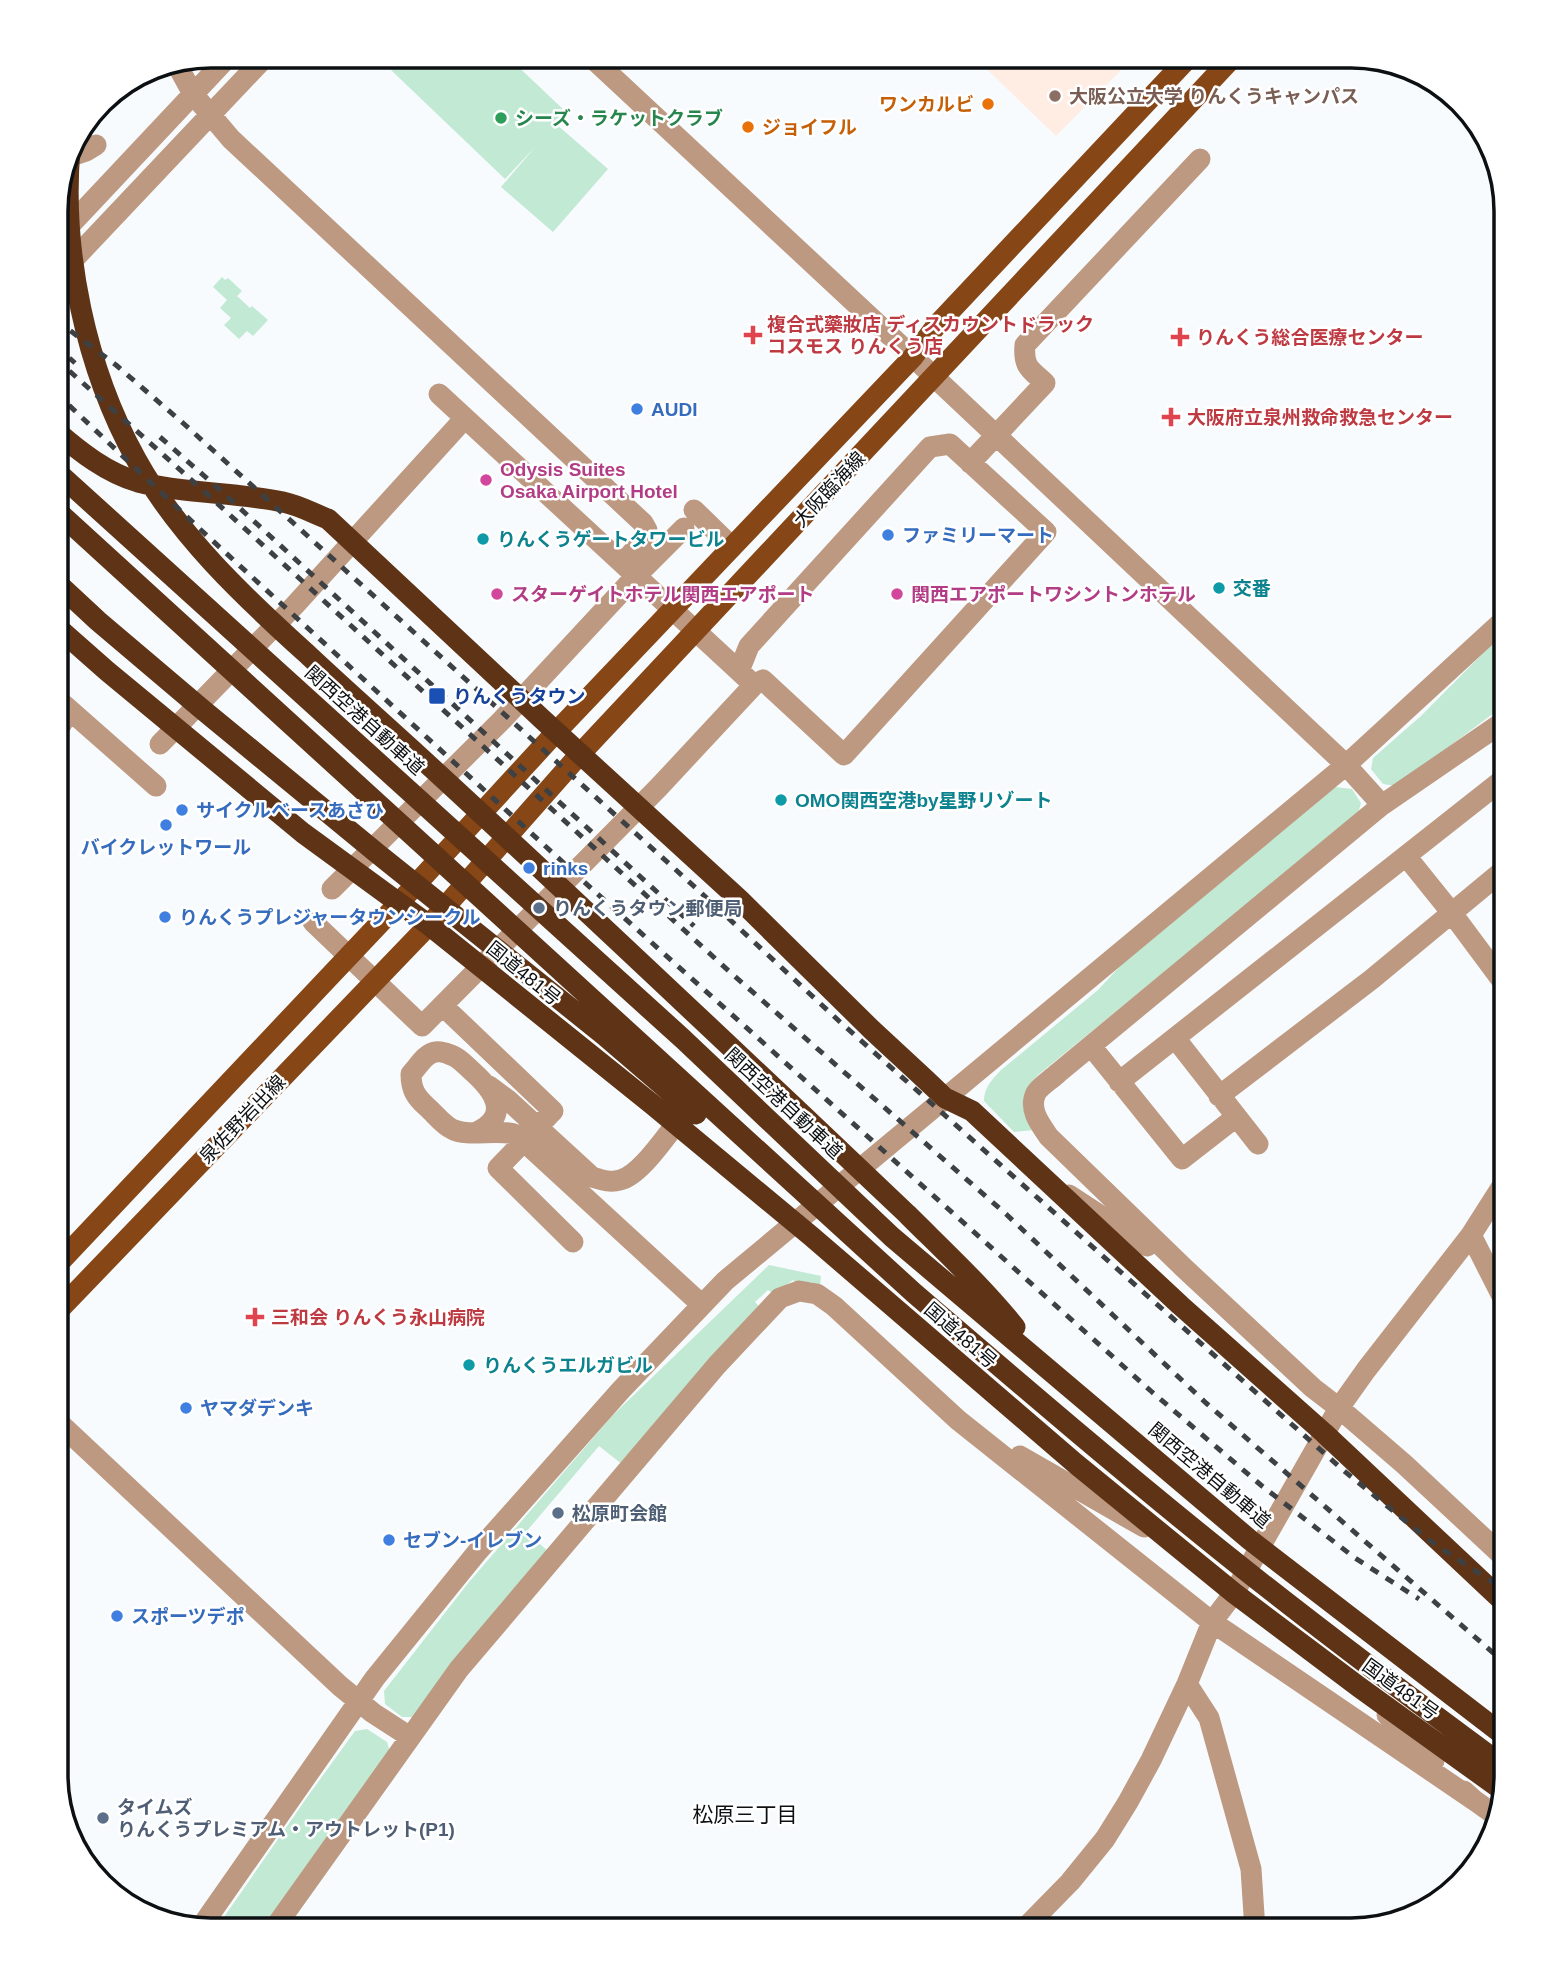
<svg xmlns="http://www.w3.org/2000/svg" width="1562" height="1986" viewBox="0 0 1562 1986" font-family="Arial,'Noto Sans JP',sans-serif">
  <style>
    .education { fill: #ffece3 }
    .green { fill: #c1e9d4 }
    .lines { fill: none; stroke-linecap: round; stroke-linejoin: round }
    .minor { stroke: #be9981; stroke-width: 21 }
    .major { stroke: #864615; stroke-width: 21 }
    .highway { stroke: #5f3416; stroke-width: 21 }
    .rail { stroke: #3e4144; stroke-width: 5; stroke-dasharray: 9 9; stroke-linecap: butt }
    .education-dot { fill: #8d6e63; stroke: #fff; stroke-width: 2.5 }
    .food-dot { fill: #e8710a; stroke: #fff; stroke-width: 2.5 }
    .leisure-dot { fill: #2e9e5b; stroke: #fff; stroke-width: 2.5 }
    .health-dot { fill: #e0444e; stroke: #fff; stroke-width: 2.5 }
    .shop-dot { fill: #3f7fe0; stroke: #fff; stroke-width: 2.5 }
    .hotel-dot { fill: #d1479c; stroke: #fff; stroke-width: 2.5 }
    .culture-dot { fill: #0f9aa8; stroke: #fff; stroke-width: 2.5 }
    .transit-dot { fill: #1a4fb4; stroke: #fff; stroke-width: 2.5 }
    .service-dot { fill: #5c6f8a; stroke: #fff; stroke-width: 2.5 }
    .labels { text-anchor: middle; stroke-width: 5; stroke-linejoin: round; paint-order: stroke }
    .education-label { font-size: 19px; font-weight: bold; fill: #785e54; stroke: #fff; text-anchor: start }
    .food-label { font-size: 19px; font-weight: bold; fill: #c56008; stroke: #fff; text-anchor: end }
    .leisure-label { font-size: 19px; font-weight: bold; fill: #27864d; stroke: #fff; text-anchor: start }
    .health-label { font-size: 19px; font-weight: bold; fill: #be3a42; stroke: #fff; text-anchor: start }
    .shop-label { font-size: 19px; font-weight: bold; fill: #366cbe; stroke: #fff; text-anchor: start }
    .hotel-label { font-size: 19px; font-weight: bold; fill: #b23c85; stroke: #fff; text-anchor: start }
    .street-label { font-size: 19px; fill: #0d1012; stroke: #fff }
    .culture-label { font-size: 19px; font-weight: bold; fill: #0d838f; stroke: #fff; text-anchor: start }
    .transit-label { font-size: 19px; font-weight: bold; fill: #164399; stroke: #fff; text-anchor: start }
    .service-label { font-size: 19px; font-weight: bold; fill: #4e5e75; stroke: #fff; text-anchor: start }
    .neighbourhood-label { font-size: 21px; fill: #0d1012; stroke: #fff }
    .rim { fill: none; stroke: #0d1012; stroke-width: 3.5 }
  </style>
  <rect width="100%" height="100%" fill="#f7fbfe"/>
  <path class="education" d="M973 56H1135L1056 136Z"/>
  <path class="green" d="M404 56H507L566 112 556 124 608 169 553 232 501 187 536 146 505 179 391 70Z
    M222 277 225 280 228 278 242 291 237 296 250 308 252 306 268 320 253 336 247 331 239 339 224 325 231 318 220 308 227 300 213 287Z
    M1506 630V704L1396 786 1383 784 1371 769 1373 758 1422 715Z
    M1335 787 1352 789 1361 803 1358 814 1038 1075C1017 1097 1021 1105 1035 1130L1014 1132 984 1101C984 1087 992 1080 1001 1070L1098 990 1121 965Z
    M769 1265 821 1276 820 1286 811 1282 796 1284 793 1280 774 1294 768 1290 755 1302 760 1307 623 1465 599 1446 526 1532 548 1551 413 1717H402L385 1704 384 1691 469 1582 612 1416Z
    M367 1729 387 1742 390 1752 263 1930H215L308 1796 355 1731Z"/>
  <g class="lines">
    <path class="minor" d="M590 56 913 357 1346 765 1382 805
      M176 63 193 94 231 139 643 523 647 530 645 537 631 554
      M68 157 86 151 96 145
      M56 240 229 56
      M56 278 266 56
      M439 394 739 671
      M970 463 1045 383C1030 369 1023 367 1025 345L1200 159
      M694 510 732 547
      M64 705 156 786
      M56 733 65 718 64 705 58 701
      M160 744 295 605 465 418
      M1406 856 1451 912 1506 986
      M332 889 502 720 636 576 684 528
      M313 922 422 1026 658 788 754 685 739 671 749 646 930 447 950 444 1046 532 844 755 763 680 754 685
      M443 1006 553 1111 498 1168 573 1242
      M1175 1038 1258 1144
      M1091 1046 1182 1159 1236 1117
      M1119 1082 1506 777
      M489 1086 508 1100 592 1177C602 1180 610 1183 620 1180 639 1176 663 1140 676 1124
      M1219 1096 1372 979 1506 868
      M477 1132C512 1115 493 1090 473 1072 466 1066 460 1058 451 1055 445 1052 436 1050 430 1054 423 1057 417 1068 411 1074 411 1090 416 1097 427 1107 435 1114 443 1125 452 1129 468 1138 498 1128 517 1135L702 1305
      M1069 1195 1147 1246
      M1471 1235 1506 1304
      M56 1420 340 1686 373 1713 410 1737
      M1020 1456 1144 1527
      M1506 1559 1404 1464 1339 1408 1313 1388 1184 1268 1049 1137C1040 1124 1028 1109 1036 1093 1040 1086 1052 1079 1058 1073L1382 805 1506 720
      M1187 1684 1209 1718 1251 1869 1255 1930
      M1387 1715 1434 1761
      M1464 1791 1474 1800 1495 1815
      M201 1927 375 1678 478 1551 621 1390 725 1281 1346 765 1506 618
      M273 1930 459 1669 717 1365 780 1298 799 1291 817 1294 834 1306 958 1420 1212 1622 1474 1800
      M1023 1930 1070 1882 1105 1839 1128 1802 1151 1760 1187 1684 1212 1622 1234 1593 1339 1408 1366 1370 1471 1235 1506 1180"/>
    <path class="major" d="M56 1266 398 904 557 731 913 357 936 326 1190 56
      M56 1313 429 925 581 753 1234 56"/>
    <path class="highway" d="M70 149C61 252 86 369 136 459 178 535 243 596 306 653 340 685 375 716 410 748 539 866 666 986 793 1106 831 1142 869 1178 907 1214 944 1251 982 1286 1015 1327
      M56 431C80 452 107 473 138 482 185 494 235 492 283 502 298 505 313 513 328 519L542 719 740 900 872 1030 926 1080 945 1098 972 1111 1180 1305 1324 1433 1506 1604
      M56 471 683 1039 892 1237 1250 1540 1506 1737
      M56 510 914 1293C1020 1384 1126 1475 1235 1562 1324 1633 1415 1701 1506 1768
      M56 582 98 621 203 710 378 854 604 1035 696 1114
      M56 626 107 671 303 833 429 925 653 1105 811 1236 1076 1464 1234 1593 1359 1687 1502 1790"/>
    <path class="rail" d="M56 320 116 365 183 423 697 889 839 1021 1343 1470 1430 1541 1506 1591
      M56 346 75 363
      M56 359 207 494 731 973 1006 1214 1206 1403 1506 1664
      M56 393 202 531 592 889 1152 1392 1262 1486 1355 1558 1419 1599
      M160 437 219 489 694 926"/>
  </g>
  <circle class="education-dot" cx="1055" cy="96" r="7"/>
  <g class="food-dot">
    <circle cx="988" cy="104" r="7"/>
    <circle cx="748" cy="127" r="7"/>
  </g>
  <circle class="leisure-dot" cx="501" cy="118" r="7"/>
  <g class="health-dot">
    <path d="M749.5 324.5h7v7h7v7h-7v7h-7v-7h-7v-7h7z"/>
    <path d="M1176.5 326.5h7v7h7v7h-7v7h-7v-7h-7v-7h7z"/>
    <path d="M1167.5 406.5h7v7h7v7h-7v7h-7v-7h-7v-7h7z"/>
    <path d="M251.5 1306.5h7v7h7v7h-7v7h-7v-7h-7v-7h7z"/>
  </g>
  <g class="shop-dot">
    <circle cx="637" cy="409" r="7"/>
    <circle cx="888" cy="535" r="7"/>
    <circle cx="182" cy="810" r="7"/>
    <circle cx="166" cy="825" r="7"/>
    <circle cx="529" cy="868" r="7"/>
    <circle cx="165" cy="917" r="7"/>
    <circle cx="186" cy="1408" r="7"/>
    <circle cx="389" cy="1540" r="7"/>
    <circle cx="117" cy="1616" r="7"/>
  </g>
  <g class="hotel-dot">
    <circle cx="486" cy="480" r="7"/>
    <circle cx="497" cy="594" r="7"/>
    <circle cx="897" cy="594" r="7"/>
  </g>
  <g class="culture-dot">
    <circle cx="483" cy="539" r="7"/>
    <circle cx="1219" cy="588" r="7"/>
    <circle cx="781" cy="800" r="7"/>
    <circle cx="469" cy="1365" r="7"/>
  </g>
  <rect class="transit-dot" x="428" y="687" width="18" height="18" rx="3.5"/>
  <g class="service-dot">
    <circle cx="539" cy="908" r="7"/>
    <circle cx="558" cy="1513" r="7"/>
    <circle cx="103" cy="1818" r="7"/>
  </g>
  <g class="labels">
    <g class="education-label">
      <text x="1069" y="103">大阪公立大学 りんくうキャンパス</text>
    </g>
    <g class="food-label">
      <text x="974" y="111">ワンカルビ</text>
      <text x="762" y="134" text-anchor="start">ジョイフル</text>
    </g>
    <g class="leisure-label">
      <text x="515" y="125">シーズ・ラケットクラブ</text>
    </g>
    <g class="health-label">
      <text x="767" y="331">複合式藥妝店 ディスカウントドラック<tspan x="767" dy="22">コスモス りんくう店</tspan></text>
      <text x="1196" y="344">りんくう総合医療センター</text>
      <text x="1187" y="424">大阪府立泉州救命救急センター</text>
      <text x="271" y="1324">三和会 りんくう永山病院</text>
    </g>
    <g class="shop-label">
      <text x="651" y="416">AUDI</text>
      <text x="902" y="542">ファミリーマート</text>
      <text x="196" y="817">サイクルベースあさひ</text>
      <text x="166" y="854" text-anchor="middle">バイクレットワール</text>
      <text x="543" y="875">rinks</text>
      <text x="179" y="924">りんくうプレジャータウンシークル</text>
      <text x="200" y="1415">ヤマダデンキ</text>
      <text x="403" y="1547">セブン-イレブン</text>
      <text x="131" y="1623">スポーツデポ</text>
    </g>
    <g class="hotel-label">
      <text x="500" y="476">Odysis Suites<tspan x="500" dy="22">Osaka Airport Hotel</tspan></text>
      <text x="511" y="601">スターゲイトホテル関西エアポート</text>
      <text x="911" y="601">関西エアポートワシントンホテル</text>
    </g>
    <g class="street-label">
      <text transform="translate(829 489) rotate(-47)" y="7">大阪臨海線</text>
      <text transform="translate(365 720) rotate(42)" y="7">関西空港自動車道</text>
      <text transform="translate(524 973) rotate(39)" y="7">国道481号</text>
      <text transform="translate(784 1103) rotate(43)" y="7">関西空港自動車道</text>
      <text transform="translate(242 1119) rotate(-46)" y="7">泉佐野岩出線</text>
      <text transform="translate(961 1335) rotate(41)" y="7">国道481号</text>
      <text transform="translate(1210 1475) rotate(40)" y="7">関西空港自動車道</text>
      <text transform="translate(1401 1689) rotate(36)" y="7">国道481号</text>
    </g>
    <g class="culture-label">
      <text x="497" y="546">りんくうゲートタワービル</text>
      <text x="1233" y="595">交番</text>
      <text x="795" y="807">OMO関西空港by星野リゾート</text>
      <text x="483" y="1372">りんくうエルガビル</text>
    </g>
    <g class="transit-label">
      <text x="453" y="703">りんくうタウン</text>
    </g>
    <g class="service-label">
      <text x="553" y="915">りんくうタウン郵便局</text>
      <text x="572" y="1520">松原町会館</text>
      <text x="117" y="1814">タイムズ<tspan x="117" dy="22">りんくうプレミアム・アウトレット(P1)</tspan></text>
    </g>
    <g class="neighbourhood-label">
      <text x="745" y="1822">松原三丁目</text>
    </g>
  </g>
  <path d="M0 0H1562V1986H0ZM211 68H1351A143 143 0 0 1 1494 211V1775A143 143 0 0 1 1351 1918H211A143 143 0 0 1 68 1775V211A143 143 0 0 1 211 68Z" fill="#fff" fill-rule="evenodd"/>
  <path class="rim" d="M211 68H1351A143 143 0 0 1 1494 211V1775A143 143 0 0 1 1351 1918H211A143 143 0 0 1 68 1775V211A143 143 0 0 1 211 68Z"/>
</svg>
